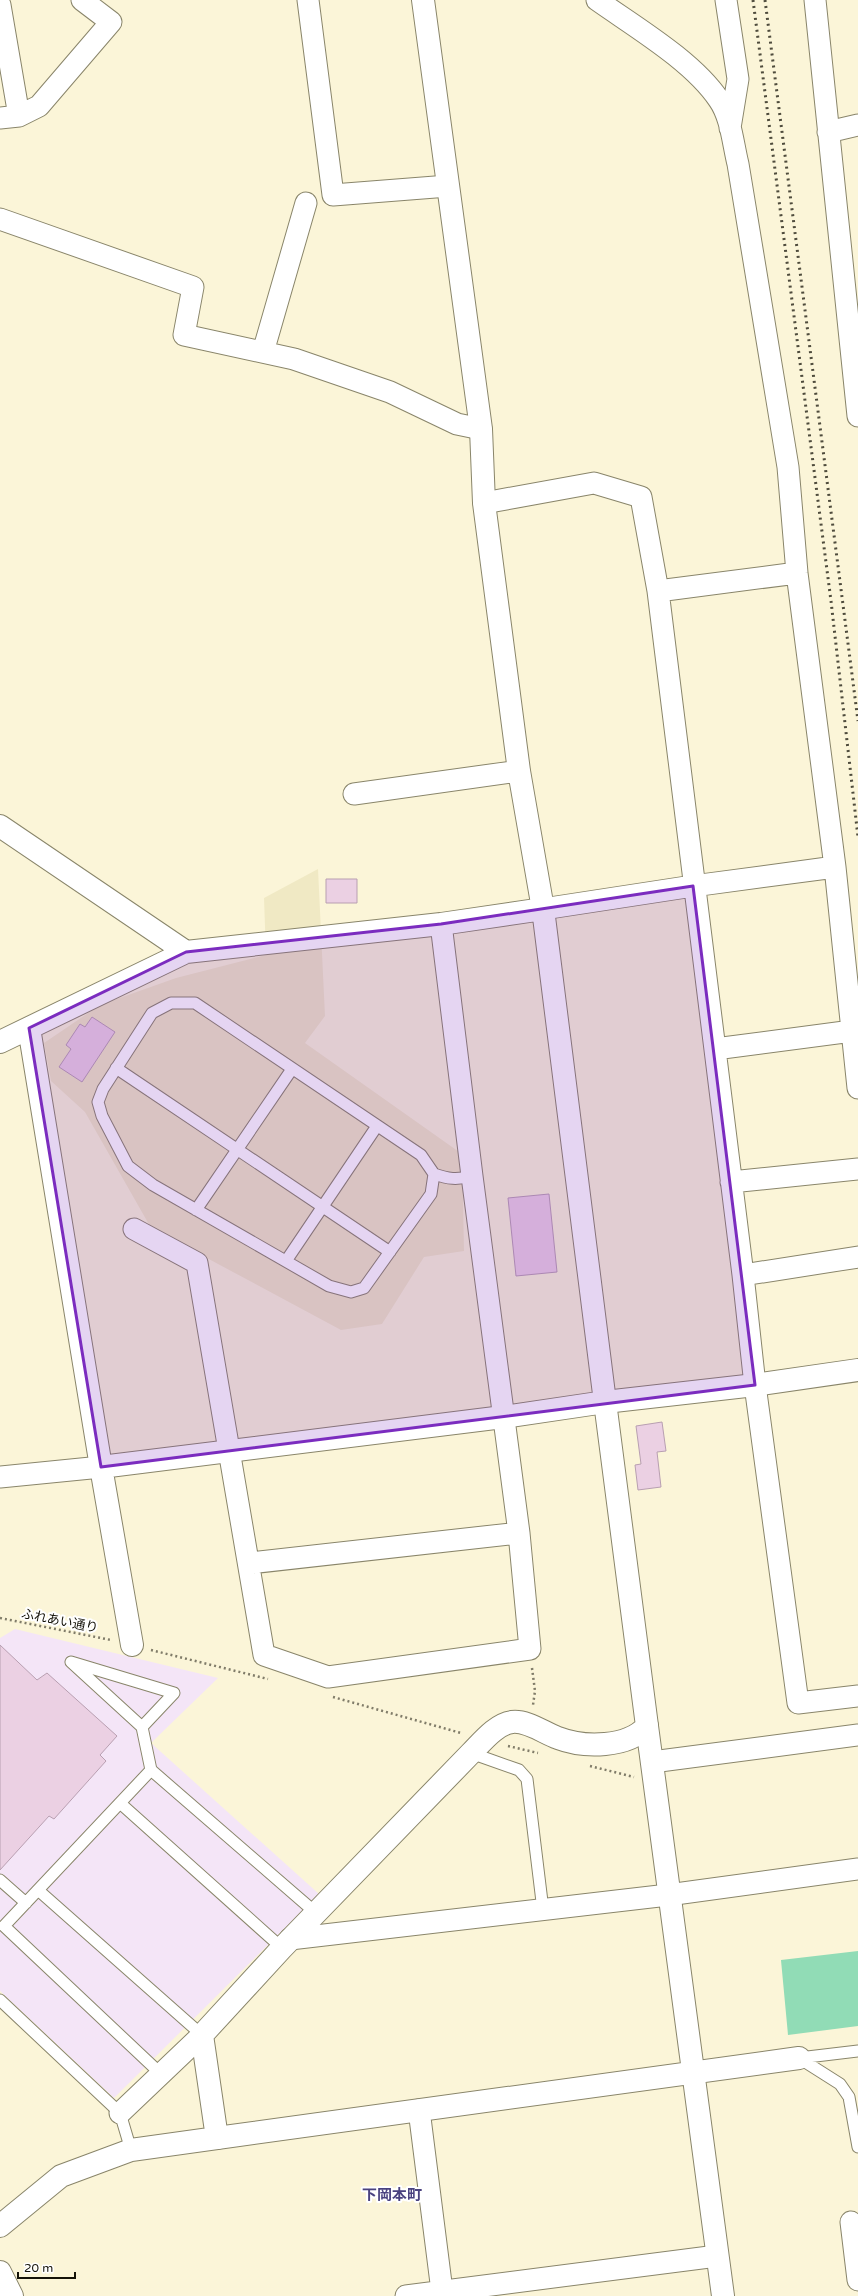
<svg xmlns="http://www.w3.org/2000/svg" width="858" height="2296" viewBox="0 0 858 2296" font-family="'Varela Round','Noto Sans JP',sans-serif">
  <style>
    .commercial { fill: #f4e5f7 }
    .built { fill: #f0e9c4 }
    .green { fill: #91dcb6 }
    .building { fill: #ebd0e3; stroke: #b89fb1 }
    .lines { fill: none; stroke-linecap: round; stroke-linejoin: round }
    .service-casing { stroke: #89856a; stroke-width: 13 }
    .minor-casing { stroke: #89856a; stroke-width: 23 }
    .tertiary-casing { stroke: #89856a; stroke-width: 24 }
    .secondary-casing { stroke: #89856a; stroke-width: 24 }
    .path { stroke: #807c69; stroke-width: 2.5; stroke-dasharray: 2 3; stroke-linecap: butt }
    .service { stroke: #fff; stroke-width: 11 }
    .minor { stroke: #fff; stroke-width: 21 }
    .tertiary { stroke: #fff; stroke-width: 22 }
    .secondary { stroke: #fff; stroke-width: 22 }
    .rail { stroke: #4e4b3c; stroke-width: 3; stroke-dasharray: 2 4; stroke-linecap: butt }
    .marked { fill: #7b2cbf; fill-opacity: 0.2; stroke: #7b2cbf; stroke-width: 3; stroke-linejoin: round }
    .labels { text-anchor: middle; stroke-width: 4; stroke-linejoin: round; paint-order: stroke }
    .street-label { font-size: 13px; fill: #141208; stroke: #fff }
    .quarter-label { font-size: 15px; font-weight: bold; fill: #4a427f; stroke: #fff }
  </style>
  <rect width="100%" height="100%" fill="#fbf5d8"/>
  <path class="commercial" d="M15 1629 218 1678 151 1743 319 1894 114 2098 0 1991V1638Z"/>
  <path class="built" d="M318 869 325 1016 305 1043 462 1154 464 1251 424 1257 382 1324 341 1330 151 1228 85 1112 51 1081 44 1043 100 1005 176 978 266 955 264 898Z"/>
  <path class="green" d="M858 1951V2026L788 2035 781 1960Z"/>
  <path class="building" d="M326 879H357V903H326Z
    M92 1017 115 1032 82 1082 59 1067 71 1049 66 1045 80 1024 85 1027Z
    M549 1194 557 1272 516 1276 508 1198Z
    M662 1422 666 1451 657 1452 661 1487 638 1490 635 1465 641 1464 636 1426Z
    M0 1645 37 1680 47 1673 117 1736 100 1755 106 1761 54 1819 49 1816 0 1870Z"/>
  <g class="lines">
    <g class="service-casing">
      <path id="service" d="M171 1003H195L421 1155 434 1174 431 1194 364 1288 351 1292 329 1286 153 1185 128 1166 102 1116 98 1102 103 1089 152 1013Z
        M116 1068 390 1252
        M434 1174C448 1179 457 1180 472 1176
        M196 1210 292 1069
        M286 1261 377 1126
        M142 1727 174 1693 71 1662 142 1727 151 1770 4 1926 161 2074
        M471 1753 519 1770 527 1779 543 1910
        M151 1770 316 1913
        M120 1803 282 1948
        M0 1880 26 1903
        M38 1890 202 2035
        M0 2000 120 2113 131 2150
        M799 2058 840 2084 849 2097 858 2147
        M799 2058 858 2051"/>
    </g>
    <g class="minor-casing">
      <path id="minor" d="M308 0 333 195 448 186
        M597 0C635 27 693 61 719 100 731 117 733 144 738 164L788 467 797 573 835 867 858 1088
        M726 0 738 79 730 128
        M815 0 858 416
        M0 5 19 116
        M0 118 19 116 39 106 111 22 82 0
        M828 132 858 125
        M0 219 193 287 184 335 294 359 390 392 457 424 481 429
        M263 352 306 203
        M484 503 594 483 641 497 658 591 743 1275 755 1385 798 1703 858 1696
        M658 591 797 573
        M354 794 519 771
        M543 909 693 886 835 867
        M715 1049 852 1031
        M731 1182 858 1169
        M134 1229 197 1263 264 1655 328 1677 530 1649 519 1533 472 1176 441 924
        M743 1275 858 1257
        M0 1477 101 1467
        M250 1563 519 1533
        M652 1762 858 1735
        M290 1939 668 1895 858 1869
        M419 2110 442 2291
        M120 2113 202 2035
        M851 2222 858 2280
        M406 2296 717 2256"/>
    </g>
    <g class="tertiary-casing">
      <path id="tertiary" d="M0 826 186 952 441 924 543 909
        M29 1028 101 1467 132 1645
        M0 1042 186 952
        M101 1467 503 1417 605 1402 543 909 519 771 484 503 481 429 423 0
        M647 1726 723 2296
        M217 2138 799 2058
        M0 2272 12 2296"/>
    </g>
    <g class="secondary-casing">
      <path id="secondary" d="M0 2226 61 2176 131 2150 217 2138 202 2035 282 1948 471 1753C482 1742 496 1724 512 1722 527 1720 544 1733 558 1738 584 1748 628 1748 647 1726L605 1402 755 1385 858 1370"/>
    </g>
    <path class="path" d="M0 1618 111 1640
      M151 1650 268 1679
      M532 1668 535 1691 533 1705
      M333 1697 461 1733
      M508 1746 538 1753
      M590 1766 634 1777"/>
    <use href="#service" class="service"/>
    <use href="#minor" class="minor"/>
    <use href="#tertiary" class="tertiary"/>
    <use href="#secondary" class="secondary"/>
    <path class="rail" d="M753 0 831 601 858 837
      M765 0 858 721"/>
  </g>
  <path class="marked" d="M693 886 755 1385 101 1467 29 1028 186 952 441 924Z"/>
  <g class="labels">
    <g class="street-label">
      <text transform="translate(60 1620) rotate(11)" y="5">ふれあい通り</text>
    </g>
    <g class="quarter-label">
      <text x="392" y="2200">下岡本町</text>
    </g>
  </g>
  <path d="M18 2272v6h57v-6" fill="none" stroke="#141208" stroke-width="2"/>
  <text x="24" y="2272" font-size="12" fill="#141208" stroke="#ffffff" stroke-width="3" paint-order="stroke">20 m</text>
</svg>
